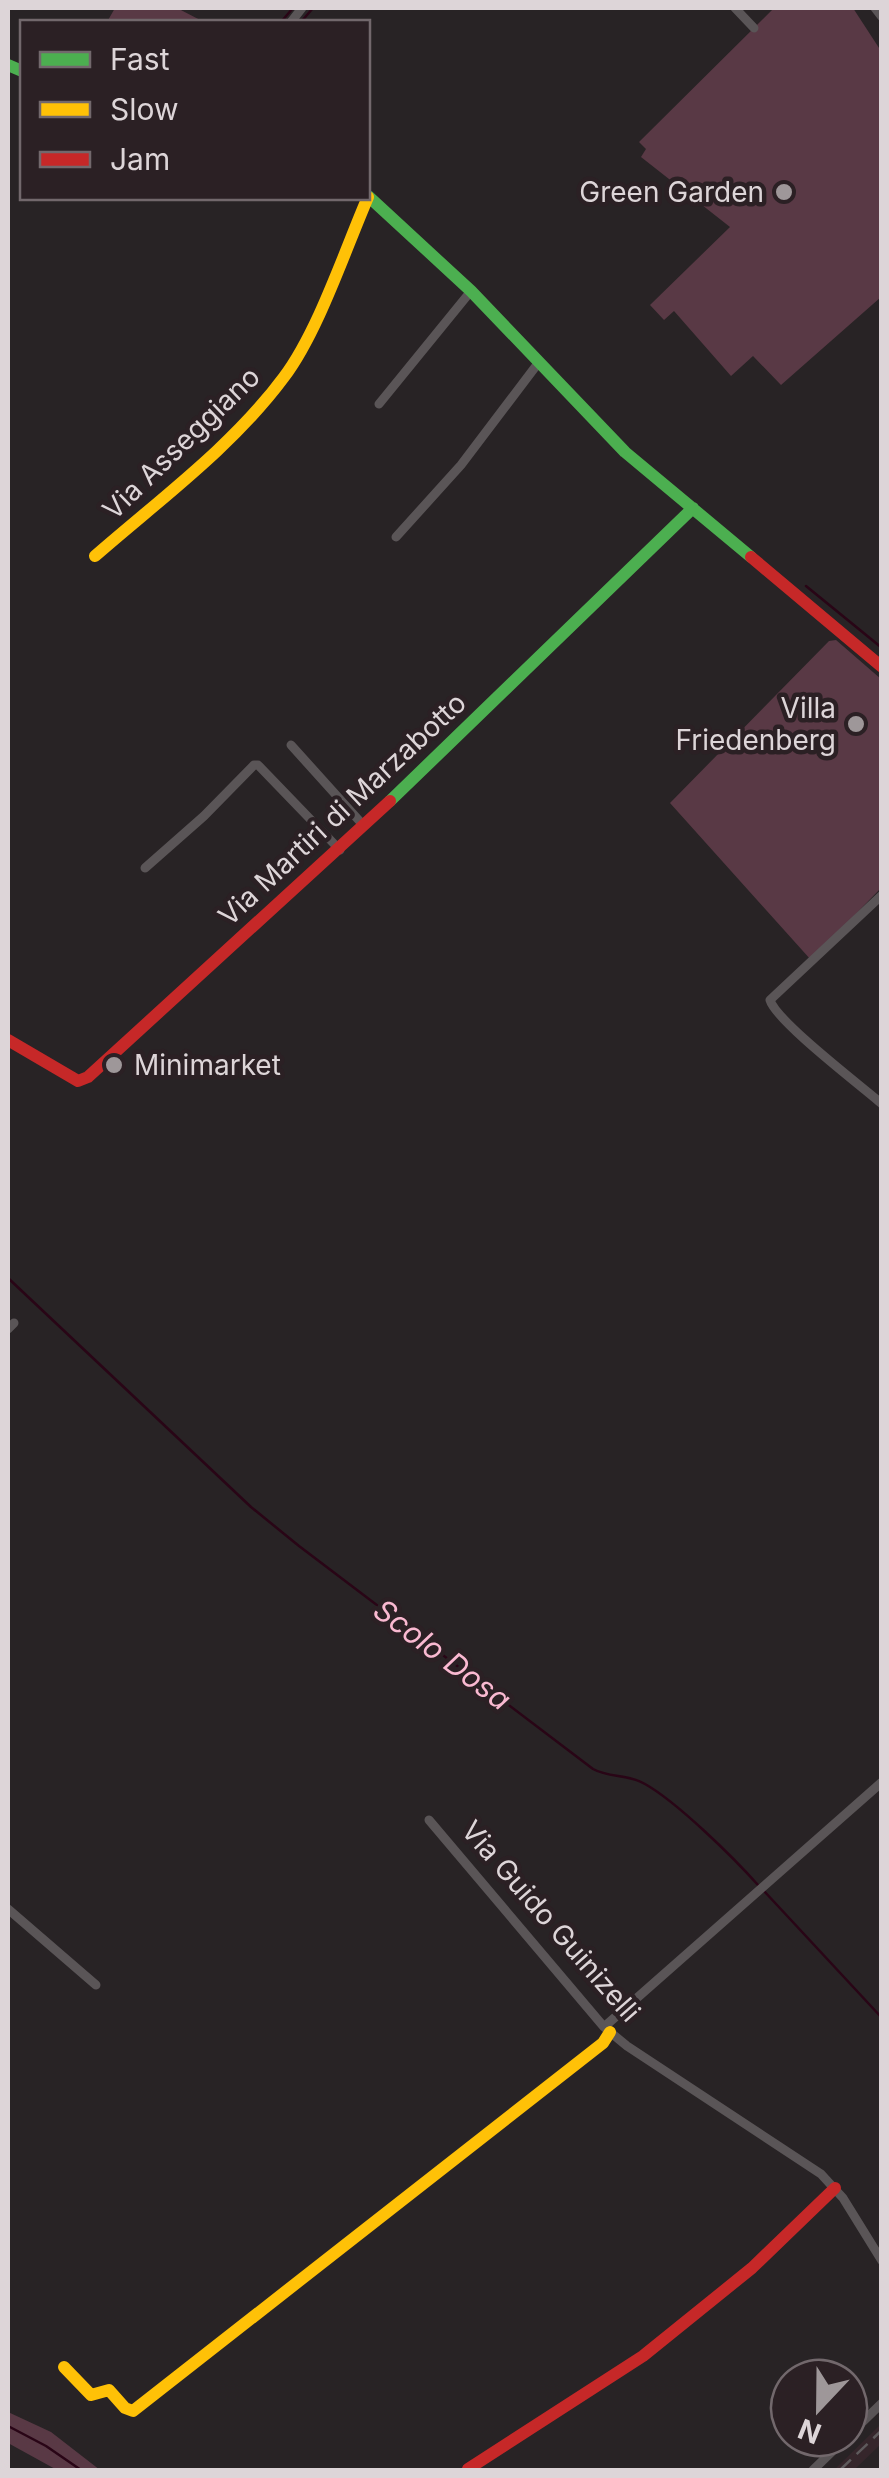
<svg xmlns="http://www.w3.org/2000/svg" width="889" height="2478" viewBox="0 0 889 2478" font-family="Inter,sans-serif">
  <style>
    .built { fill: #35262b }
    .green { fill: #593945 }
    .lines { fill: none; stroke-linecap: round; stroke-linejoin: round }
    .stream { stroke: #290516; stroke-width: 2.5 }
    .street { stroke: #5a5557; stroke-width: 9 }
    .fast { stroke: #4caf50; stroke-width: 12 }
    .slow { stroke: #ffc107; stroke-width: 12 }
    .jam { stroke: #c62828; stroke-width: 12 }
    .rail { stroke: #5e5a5c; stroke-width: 2.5; stroke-dasharray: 15 8; stroke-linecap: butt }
    .poi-dot { fill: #9e9799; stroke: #2b2024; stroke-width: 4 }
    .labels { text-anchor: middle; stroke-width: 9; stroke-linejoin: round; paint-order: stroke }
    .poi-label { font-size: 28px; fill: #ddd5d8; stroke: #2b2024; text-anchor: end }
    .street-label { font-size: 28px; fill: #ddd5d8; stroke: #2b2024 }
    .water-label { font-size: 30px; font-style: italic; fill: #fab9d1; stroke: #2b2024 }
  </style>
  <rect width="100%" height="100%" fill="#282325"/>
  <path class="built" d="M881 2424V2444L854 2470H834Z"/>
  <path class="green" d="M115 8H177L204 22H107Z
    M774 8H853L881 51V297L781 385 753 356 731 376 674 311 664 320 650 305 730 227 641 157 646 149 639 142Z
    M836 640 881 679V888L811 960 670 803 829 641Z
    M8 2412 51 2432 100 2470H57L8 2443Z"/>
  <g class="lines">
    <path class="stream" d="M281 22 293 8
      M301 22 313 8
      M806 586 882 648
      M8 1278 251 1507 299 1546 593 1769C609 1778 629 1774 645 1784 677 1802 733 1857 758 1885
      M764 1891 882 2018
      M8 2426 46 2446 81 2470"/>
    <path class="street" d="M735 8 754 28
      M875 8 882 17
      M291 22 302 8
      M379 404 471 291
      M396 537 461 465 539 362
      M291 745 364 826
      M145 868 204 816 254 765H258L340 850
      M882 895 770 1000C776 1021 860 1085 882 1104
      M8 1329 14 1323
      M429 1820 604 2027 627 2046 821 2174 843 2198 882 2261
      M8 1909 96 1985
      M604 2027 882 1782
      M849 2435 882 2403
      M813 2470 846 2438"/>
    <path class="fast" d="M8 65 22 71
      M368 196 471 291 625 452 751 557
      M390 801 693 508"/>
    <path class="slow" d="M95 556C159 500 233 446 284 377 318 332 345 250 368 197
      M64 2367 91 2395 109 2390 125 2408 133 2411 603 2043 610 2032"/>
    <path class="jam" d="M751 557 882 667
      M8 1040 78 1081 88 1077 390 801
      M468 2469 643 2356 752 2268 835 2188"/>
    <path class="rail" d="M840 2470 882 2430"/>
  </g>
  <g class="poi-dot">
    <circle cx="784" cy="192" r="10"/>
    <circle cx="856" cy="724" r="10"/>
    <circle cx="114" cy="1065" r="10"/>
  </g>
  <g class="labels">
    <g class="poi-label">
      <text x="764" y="202">Green Garden</text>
      <text x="836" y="718">Villa<tspan x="836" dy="32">Friedenberg</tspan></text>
      <text x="134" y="1075" text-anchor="start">Minimarket</text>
    </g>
    <g class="street-label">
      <text transform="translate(181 443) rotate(-44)" y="10">Via Asseggiano</text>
      <text transform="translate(342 809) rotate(-43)" y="10">Via Martiri di Marzabotto</text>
      <text transform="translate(551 1921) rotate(49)" y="10">Via Guido Guinizelli</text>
    </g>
    <g class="water-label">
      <text transform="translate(442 1655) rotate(37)" y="10">Scolo Dosa</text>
    </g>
  </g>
  <rect width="889" height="2478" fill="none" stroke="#ddd5d8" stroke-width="20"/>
  <rect x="20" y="20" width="350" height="180" fill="#2b2024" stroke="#72686c" stroke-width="2.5"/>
  <rect x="40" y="52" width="50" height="15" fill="#4caf50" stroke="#72686c" stroke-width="2.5"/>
  <text x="110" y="70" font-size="30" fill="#ddd5d8">Fast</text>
  <rect x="40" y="102" width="50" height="15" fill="#ffc107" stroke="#72686c" stroke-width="2.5"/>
  <text x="110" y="120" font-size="30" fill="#ddd5d8">Slow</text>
  <rect x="40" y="152" width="50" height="15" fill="#c62828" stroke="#72686c" stroke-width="2.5"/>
  <text x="110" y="170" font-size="30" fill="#ddd5d8">Jam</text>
  <g transform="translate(819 2408) rotate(202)"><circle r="48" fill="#2b2024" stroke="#72686c" stroke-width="2.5"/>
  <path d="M0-8L18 38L0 25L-18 38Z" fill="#9e9799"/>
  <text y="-15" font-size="28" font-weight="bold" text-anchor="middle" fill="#ddd5d8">N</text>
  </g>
</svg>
